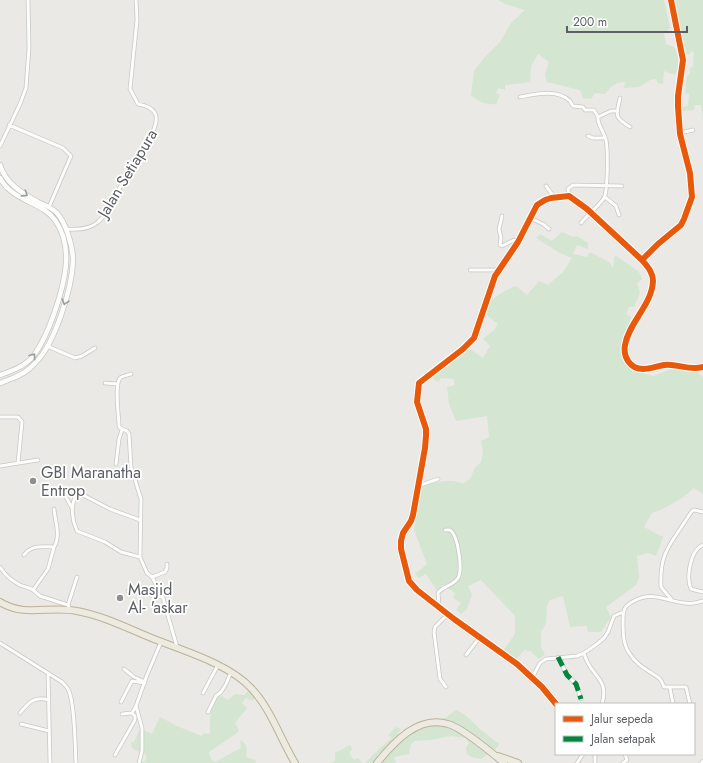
<svg xmlns="http://www.w3.org/2000/svg" width="703" height="763" viewBox="0 0 703 763" font-family="Jost,sans-serif">
  <style>
    .green { fill: #d4e5d2 }
    .lines { fill: none; stroke-linecap: round; stroke-linejoin: round }
    .street-casing { stroke: #c7c7c6; stroke-width: 4.5 }
    .secondary-casing { stroke: #c7c7c6; stroke-width: 6 }
    .highway-casing { stroke: #bdb196; stroke-width: 8 }
    .street { stroke: #fcfcfb; stroke-width: 3 }
    .secondary { stroke: #fcfcfb; stroke-width: 4.5 }
    .highway { stroke: #edeae2; stroke-width: 6 }
    .quiet { stroke: #00873e; stroke-width: 5; stroke-dasharray: 10 5; stroke-linecap: butt }
    .cycleway-casing { stroke: #fff; stroke-width: 8 }
    .cycleway { stroke: #e8590c; stroke-width: 6 }
    .oneway { stroke: #9b9d9f }
    .poi-dot { fill: #8d8f90; stroke: #fff; stroke-width: 1.5 }
    .labels { text-anchor: middle; stroke-width: 3.5; stroke-linejoin: round; paint-order: stroke }
    .street-label { font-size: 16px; fill: #5b5e62; stroke: #fff }
    .poi-label { font-size: 16px; fill: #5b5e62; stroke: #fff; text-anchor: start }
  </style>
  <rect width="100%" height="100%" fill="#eae9e5"/>
  <path class="green" d="M498 0H664L670 28 664 34 666 44 674 47C679 55 680 67 675 75L664 71 663 84 658 83 656 79 650 80 639 87 624 88 625 82C615 82 611 86 605 94L595 93 591 99 583 98 580 90 547 82 545 74 549 62 538 54 531 66 530 82 505 85V90L498 88 496 93 500 95 496 104C486 105 479 102 471 95L474 71 484 58 500 42 511 23 525 10 505 4Z
    M670 0H703V120L701 105H695L694 110 681 111 680 107 688 106 689 94 685 93 687 76 690 74V68L693 67 694 53 691 51 689 55 682 53 680 44 684 43 681 32H678Z
    M562 232 573 237 577 236 588 243V249L577 245 573 254 587 257 590 252 609 262 613 268 615 255 639 272 642 279 637 283 640 293 634 307H629L626 314 631 317 627 330 630 336 629 362 635 371 653 376 671 369 688 367 697 372 703 377V494L694 488 682 498 663 509 652 513 644 527 663 537 656 556 648 553 637 556 639 578 636 585 606 607 611 617 601 632H588L587 626 570 627 563 596 550 600 547 606 546 623 541 632V647L545 654 539 659 530 651 524 650 515 661 503 651 515 634V616L481 580 468 586 472 595 467 609 461 614 456 610 461 603 453 598 455 593 443 585 438 592 426 574 419 578 415 574 427 564 414 530 418 504 423 486C433 482 454 478 463 484L471 478 474 469 481 462 483 451 481 441 489 437 487 416 456 421 449 404 447 387 455 385 453 379 441 378 438 382 430 377 464 354 469 348 483 358 490 346 483 339 495 329 498 324 488 316 484 308C492 298 505 290 516 286L527 295 539 281 548 285 563 272 572 258 560 253 536 238 540 234 552 241Z
    M250 689 255 695 253 701 246 698 242 703 247 708 235 723 239 730 237 733 209 752 211 759 215 762 241 748 240 742 241 740C248 745 247 750 246 757L255 760 256 763H140L141 761 144 762 147 758 144 752H139L132 748 131 742H134L139 731 143 730 152 734 160 717 177 726 202 736 204 733 210 734C210 719 209 706 220 695L228 700 235 694 244 695Z
    M456 710 464 714 481 730 499 744 497 748 481 759 471 757 467 754 466 748 469 743 465 738 451 736 431 740 415 741 411 744 409 754 394 757 396 763H365L380 748 392 738 388 735 396 727 401 729 393 740 396 744 406 730 412 726 431 720H436L445 718Z
    M350 745 352 749 349 753 354 760 358 758 362 763H331L335 761V753Z"/>
  <g class="lines">
    <g class="street-casing">
      <path id="street" d="M671 0 683 60 678 96V107L680 134 690 173 692 197 684 219 681 225 658 244 642 260C647 266 653 272 653 281 652 305 629 322 625 345 623 357 630 369 643 369 650 369 657 366 664 365 677 363 688 371 703 367
        M520 97C536 94 557 89 570 101 571 103 572 105 573 106L583 107 585 110H594L598 117
        M620 98C616 116 614 117 630 127
        M9 125 63 148 71 156 49 207
        M680 133 693 130
        M588 136 593 138H605
        M0 146 20 104 26 88 29 48 28 0
        M546 186 554 197
        M569 196 568 189 573 185 622 186
        M605 197 616 206 619 215
        M502 216 499 229 501 238 500 245 502 246 514 240 518 242
        M530 218 543 224 549 229
        M581 223C588 214 598 207 604 198 608 191 608 149 606 140 604 132 597 124 598 117L611 111H617
        M66 229C77 230 89 230 98 222 110 212 120 186 128 172 136 157 145 143 154 129 160 114 154 107 138 104L130 89 137 20 136 0
        M470 270H499
        M47 346 75 358 82 356 95 348
        M131 374C128 375 122 376 120 378 114 385 119 417 119 426L120 428 127 431 129 434 131 467 141 499 140 557 147 573 152 577 163 598 177 647
        M105 383 118 384
        M0 417H18L22 422 18 463
        M116 464 119 439 122 430
        M0 466 38 460
        M418 486 438 479
        M66 497 72 508
        M140 520 110 509 83 495 76 496C70 506 72 520 77 531L105 542 121 552 140 557
        M703 545C690 550 686 578 691 589L703 592
        M54 547 48 569 33 590 40 596 68 605 70 610
        M24 555C32 544 43 547 54 547 61 536 55 521 54 509
        M0 567C5 575 12 581 20 585 24 587 29 587 33 590
        M152 577 165 572 167 568V564
        M128 591 162 597
        M671 599 661 587C660 562 664 552 678 532 683 525 687 518 692 511L695 510 703 512
        M68 605 77 577
        M439 606 438 593C443 586 453 586 458 578 463 570 458 535 450 530H445
        M0 643 62 682C64 684 66 686 68 689 75 702 75 746 76 763
        M584 653C589 676 610 677 602 704
        M466 655 480 637
        M558 657 567 675 576 684 581 699
        M124 669 134 677 143 681
        M48 673 50 763
        M532 678 540 663 546 659 577 656 584 653 597 644 604 638 608 632 614 616 623 612
        M446 687 440 679 434 632 435 627 448 614
        M670 688 673 704
        M203 693 218 665
        M121 702 132 681 145 683
        M556 704 542 687 517 664 454 619 417 590 409 581 401 549V541L403 533 411 521 413 515 425 448 426 436V429L417 402 419 383 463 349 474 338 495 276 518 242 537 205 545 200 551 198 569 196 587 209 642 260
        M690 704 686 687H664C663 685 662 681 660 679 650 671 637 666 630 654 623 645 623 633 623 622 623 612 623 607 632 602 652 590 665 601 685 603 691 604 697 603 703 601
        M208 712 216 696 221 692 226 684 231 672
        M20 713C29 702 34 696 49 700
        M122 714 132 713
        M21 724 49 731
        M115 755 135 720V716L132 713 136 706
        M595 762V754
        M139 763 142 751V728L136 706 147 675 161 642
        M577 763 583 754
        M623 763 627 760 625 754"/>
    </g>
    <g class="secondary-casing">
      <path id="secondary" d="M0 165C6 184 22 193 38 202 45 205 52 208 57 213 66 223 73 247 73 261 72 288 55 343 36 362 26 374 14 378 0 383
        M0 178C12 201 42 202 55 220 75 248 64 285 54 314 49 328 43 343 34 355 26 366 12 371 0 375
        M702 763 703 762"/>
    </g>
    <g class="highway-casing">
      <path id="highway" d="M0 602C26 618 50 605 77 611 104 616 129 629 154 639 184 651 229 664 251 688 271 709 280 738 295 763
        M498 756 518 763
        M377 763C394 742 418 715 448 724 463 728 492 753 504 763"/>
    </g>
    <use href="#street" class="street"/>
    <use href="#secondary" class="secondary"/>
    <use href="#highway" class="highway"/>
    <path class="quiet" d="M558 657 567 675 576 684 581 699"/>
    <g class="cycleway-casing">
      <path id="cycleway" d="M671 0 683 60 678 96V107L680 134 690 173 692 197 684 219 681 225 658 244 642 260C647 266 653 272 653 281 652 305 629 322 625 345 623 357 630 369 643 369 650 369 657 366 664 365 677 363 688 371 703 367
        M556 704 542 687 517 664 454 619 417 590 409 581 401 549V541L403 533 411 521 413 515 425 448 426 436V429L417 402 419 383 463 349 474 338 495 276 518 242 537 205 545 200 551 198 569 196 587 209 642 260"/>
    </g>
    <use href="#cycleway" class="cycleway"/>
  </g>
  <defs><path id="oneway-chevron" d="M-2-3.5L2.5 0L-2 3.5" fill="none" stroke-width="1.6" stroke-linecap="round" stroke-linejoin="round"/></defs>
  <g class="oneway">
    <use href="#oneway-chevron" transform="translate(25 194) rotate(33)"/>
    <use href="#oneway-chevron" transform="translate(65 302) rotate(107)"/>
    <use href="#oneway-chevron" transform="translate(33 356) rotate(-52)"/>
  </g>
  <g class="poi-dot">
    <circle cx="33" cy="481" r="4"/>
    <circle cx="120" cy="598" r="4"/>
  </g>
  <g class="labels">
    <g class="street-label">
      <text transform="translate(127 173) rotate(-59)" y="6">Jalan Setiapura</text>
    </g>
    <g class="poi-label">
      <text x="41" y="478">GBI Maranatha<tspan x="41" dy="18">Entrop</tspan></text>
      <text x="128" y="595">Masjid<tspan x="128" dy="18">Al- 'askar</tspan></text>
    </g>
  </g>
  <rect x="555" y="703" width="140" height="52" fill="#ffffff" stroke="#bdbfc0"/>
  <rect x="563" y="716" width="20" height="6" fill="#e8590c" stroke="#bdbfc0"/>
  <text x="591" y="723" font-size="12" fill="#5b5e62">Jalur sepeda</text>
  <rect x="563" y="736" width="20" height="6" fill="#00873e" stroke="#bdbfc0"/>
  <text x="591" y="743" font-size="12" fill="#5b5e62">Jalan setapak</text>
  <path d="M567 26v6h120v-6" fill="none" stroke="#5b5e62" stroke-width="2"/>
  <text x="573" y="26" font-size="12" fill="#5b5e62" stroke="#ffffff" stroke-width="3" paint-order="stroke">200 m</text>
</svg>
